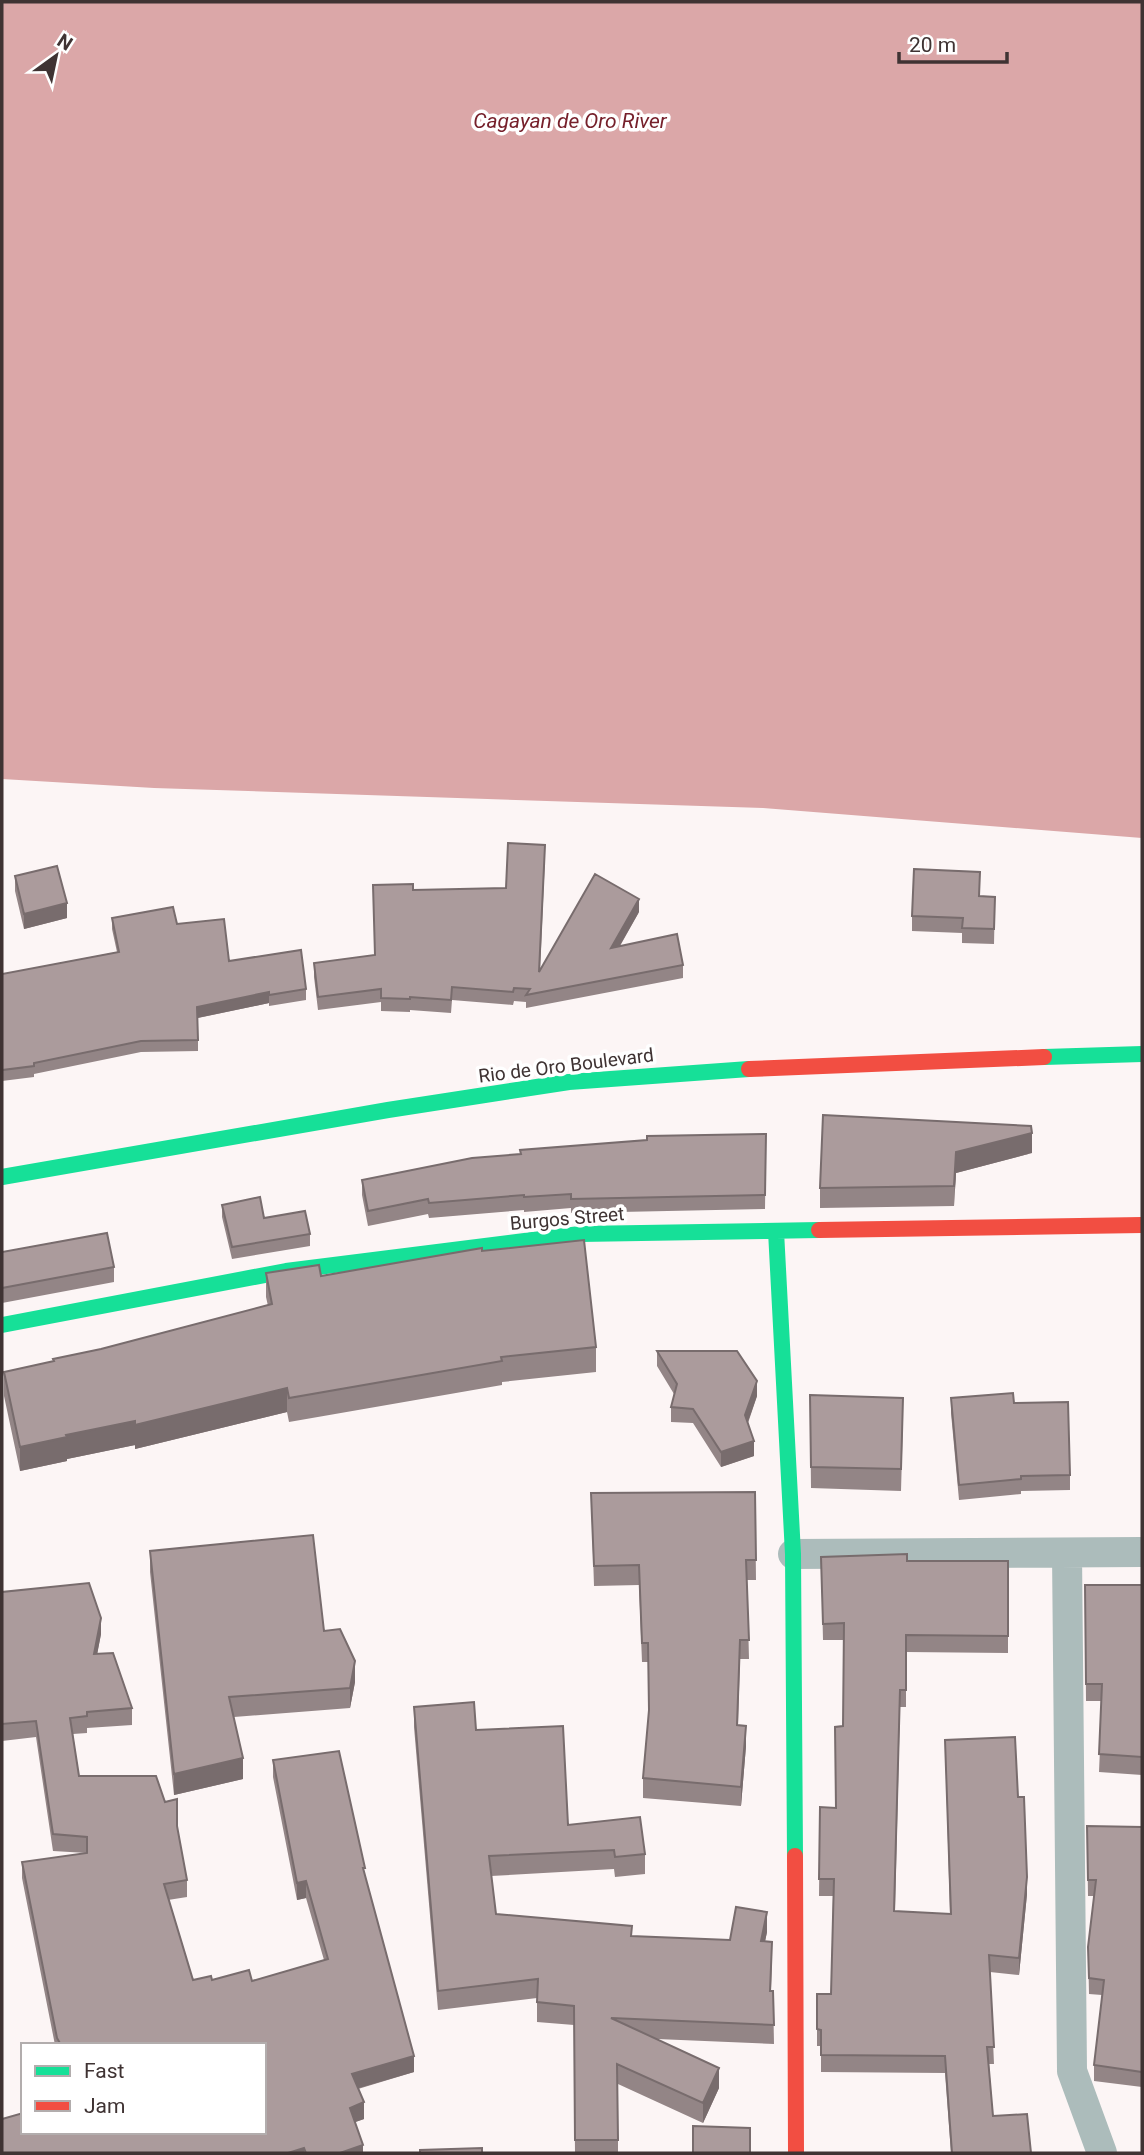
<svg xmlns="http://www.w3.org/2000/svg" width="1144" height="2155" viewBox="0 0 1144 2155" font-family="Roboto,sans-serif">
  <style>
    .water { fill: #dba7a8 }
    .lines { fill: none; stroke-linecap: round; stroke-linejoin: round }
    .street { stroke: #acbcbb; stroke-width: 30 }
    .fast { stroke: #16e098; stroke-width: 16 }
    .jam { stroke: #f24e42; stroke-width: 16 }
    .wall { fill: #938586 }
    .shaded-wall { fill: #786c6d }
    .building { fill: #ab9b9c; stroke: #786c6d; stroke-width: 2 }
    .labels { text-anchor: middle; stroke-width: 7; stroke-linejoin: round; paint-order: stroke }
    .street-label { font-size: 19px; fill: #3f3333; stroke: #fff }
    .water-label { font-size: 21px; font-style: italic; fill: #76202b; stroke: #fff }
  </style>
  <rect width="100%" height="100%" fill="#fcf5f5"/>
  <path class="water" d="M2 2H1142V838L763 808 154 788 2 779Z"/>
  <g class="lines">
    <path class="street" d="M1067 1553 1072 2071 1102 2153
      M793 1554 1142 1552"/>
    <path class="fast" d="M1044 1057 1142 1054
      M2 1177 388 1110 569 1082 749 1069
      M776 1231 793 1554 795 1856
      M2 1325 286 1271 580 1234 819 1230"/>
    <path class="jam" d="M749 1069 1044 1057
      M819 1230 1142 1225
      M795 1856 796 2153"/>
  </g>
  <path class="wall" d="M545 858 540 971 639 912 620 946 683 965V978L526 1008V1002L514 1001 513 1005 452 1000 451 1013 410 1010V1012L381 1011V1002L318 1010 314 977V963L375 955 413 890 506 888Z
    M15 876 67 918 24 929 15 891Z
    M980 896 995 897 994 944 962 943V933L912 931V916Z
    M112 918 177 924 229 961 306 989V1000L269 1006V1003L198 1018V1051L141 1052 34 1074V1077L2 1081V974L117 952 112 929Z
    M766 1134 765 1209 571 1213V1208L524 1212V1210L429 1218 428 1214 368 1226 362 1195V1180Z
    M1032 1153 956 1173 954 1206 820 1208V1188Z
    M222 1205 310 1234V1246L232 1259 222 1217Z
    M482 1251 596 1347V1372L502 1382V1385L289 1422 287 1412 135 1449V1445L67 1459V1461L20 1471 4 1396V1372L53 1361 268 1306 266 1297V1273L321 1276Z
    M2 1252 114 1267V1282L2 1303Z
    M657 1351 757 1396 748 1423 754 1456 721 1467 693 1423 671 1422V1407L674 1394 657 1366Z
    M810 1395 903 1419 901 1491 811 1488Z
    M951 1398 1014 1403 1070 1475V1490L1021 1491V1494L959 1500 951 1413Z
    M755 1492 756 1580H747L749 1659H740L738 1725 746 1746 741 1806 643 1798V1778L649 1713 648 1662H642L639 1585 594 1586 591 1493Z
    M150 1551 324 1631 355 1682 350 1708 234 1717 243 1779 174 1795 150 1572Z
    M821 1557 907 1561H1008V1653L906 1652V1707H900L895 1911 950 1914 945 1740 1018 1797 1027 1894 1019 1975 990 1972 994 2064H989L993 2116 1031 2153H951L945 2073 821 2072V2046H817V1994H831L833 1896H819L820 1807 835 1808 843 1726 844 1640H823Z
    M1085 1585H1142V1775L1099 1772 1102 1701H1086Z
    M2 1592 101 1634 97 1654 132 1708V1725L87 1728V1733L73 1734 79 1776 165 1802 177 1826 187 1880V1897L168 1900 193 1980 252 1981 324 1960 306 1898 297 1900 273 1777V1760L365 1875 414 2072 358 2089 364 2119 355 2122 363 2153H2L264 2045H55L22 1878V1862L87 1853 53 1851 36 1737 2 1741Z
    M414 1707 476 1730 568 1825 645 1854V1874L615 1877 614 1869 491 1876 496 1914 632 1936 730 1940 767 1932 765 1941 772 1961 771 1991H773L774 2044 657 2039 719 2088 703 2123 618 2084V2153H575L574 2025 537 2022V1998L438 2010 414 1727Z
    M1087 1826 1142 1827V2087L1094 2081V2065L1102 1995 1089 1994 1088 1947 1094 1896H1088Z"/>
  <path class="shaded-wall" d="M639 899V912L611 961V948Z
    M67 903V918L24 929V914Z
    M269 992V1003L197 1018V1007Z
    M1032 1133V1153L956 1173 954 1206 956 1152Z
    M757 1381V1396L745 1430V1415Z
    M287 1388V1412L135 1449V1425Z
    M135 1421V1445L67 1459V1461L20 1471V1447L66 1435Z
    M754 1441V1456L721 1467V1452Z
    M101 1618V1634L94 1671V1654Z
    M355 1661V1682L350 1708V1688Z
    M746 1726V1746L741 1806V1787Z
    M243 1758V1779L174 1795V1774Z
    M1027 1877V1894L1019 1975V1958Z
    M306 1881V1898L297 1900V1883Z
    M767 1912V1932L761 1961V1941Z
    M414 2056V2072L352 2090V2074Z
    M719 2068V2088L703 2123V2103Z
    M364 2102V2119L350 2124V2108Z
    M363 2145V2153H340Z
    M304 2148V2153H288Z"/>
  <path class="building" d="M508 843 545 845 539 972 595 874 639 899 611 948 677 934 683 965 526 995 530 989 514 988 513 992 452 987 451 1000 410 997V999L381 998V989L318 997 314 963 375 955 373 885 413 884V890L506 888Z
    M57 866 67 903 24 914 15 876Z
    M914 869 980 872 979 896 995 897 994 929 962 928 963 918 912 916Z
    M173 907 177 924 224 919 229 961 301 950 306 989 269 995V992L197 1007 198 1040 141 1041 34 1063V1066L2 1070V974L119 952 112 918Z
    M823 1115 1031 1126 1032 1133 956 1152 954 1186 820 1188Z
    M766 1134 765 1195 571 1199V1194L524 1197V1195L429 1203 428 1199 368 1211 362 1180 472 1158 521 1154 520 1150 647 1140V1136Z
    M260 1197 264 1218 305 1211 310 1234 232 1247 222 1205Z
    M107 1233 114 1267 2 1288V1252Z
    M584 1240 596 1347 501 1357 502 1361 289 1398 287 1388 135 1425V1421L66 1435 67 1437 20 1447 4 1372 54 1361 53 1359 101 1349 272 1304 266 1273 319 1265 321 1276 482 1248V1251Z
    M657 1351H737L757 1381 745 1415 754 1441 721 1452 693 1409 671 1407 677 1384Z
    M1013 1393 1014 1403 1068 1402 1070 1475 1021 1476V1479L959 1485 951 1398Z
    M810 1395 903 1398 901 1469 811 1467Z
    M755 1492 756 1560H746L749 1640H740L737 1725 746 1726 741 1787 643 1778 649 1710 648 1643H642L639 1565 594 1566 591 1493Z
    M313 1535 324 1631 340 1629 355 1661 350 1688 229 1697 243 1758 174 1774 150 1551Z
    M907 1554V1561H1008V1636L906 1635V1690H900L894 1911 951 1914 945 1740 1015 1737 1018 1797H1024L1027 1877 1019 1958 989 1955 994 2047H987L993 2116 1027 2114 1031 2153H952L945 2056 821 2055V2030L817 2029V1994H831L834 1879H819L820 1807 836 1808 835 1727 843 1726 844 1623 823 1624 821 1557Z
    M89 1583 101 1618 94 1654 113 1653 132 1708 87 1712V1716L70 1718 79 1776H156L165 1802 177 1799V1826L187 1880 164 1884 193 1980 211 1976 212 1980 249 1970 252 1981 328 1959 306 1881 297 1883 273 1760 339 1751 365 1868H363L414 2056 352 2074 364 2102 350 2108 363 2145 340 2153H306L304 2148 288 2153H2V2119L23 2113V2132H264V2045H61L57 2038 22 1862 87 1853V1837L53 1834 36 1721 2 1724V1592Z
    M1085 1585H1142V1757L1099 1754 1102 1684H1086Z
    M474 1702 476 1730 563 1726 568 1825 640 1817 645 1854 615 1857 614 1850 489 1856 496 1914 632 1926 631 1936 730 1940 736 1907 767 1912 761 1941 772 1942 770 1991H773L774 2025 611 2018 719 2068 703 2103 617 2064 618 2140H575L574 2006 537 2002 538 1979 438 1991 414 1707Z
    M1087 1826 1142 1827V2072L1094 2065 1104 1980 1089 1978 1088 1947 1096 1880H1088Z
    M693 2126 750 2128V2153H693Z
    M482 2148V2153H420V2150Z"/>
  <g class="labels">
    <g class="street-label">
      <text transform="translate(566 1065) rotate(-7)" y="7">Rio de Oro Boulevard</text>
      <text transform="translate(567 1218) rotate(-5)" y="7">Burgos Street</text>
    </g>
    <g class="water-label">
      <text x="570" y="128">Cagayan de Oro River</text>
    </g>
  </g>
  <rect width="1144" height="2155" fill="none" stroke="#3f3333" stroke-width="7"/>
  <rect x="21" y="2043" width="245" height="91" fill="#ffffff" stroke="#b2adad" stroke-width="2"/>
  <rect x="35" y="2066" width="35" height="10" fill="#16e098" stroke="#b2adad" stroke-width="2"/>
  <text x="84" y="2078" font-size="21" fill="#3f3333">Fast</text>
  <rect x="35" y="2101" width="35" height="10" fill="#f24e42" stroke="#b2adad" stroke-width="2"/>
  <text x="84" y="2113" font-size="21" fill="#3f3333">Jam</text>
  <g transform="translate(56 56) rotate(33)" stroke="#ffffff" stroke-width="5" paint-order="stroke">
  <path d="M0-5L12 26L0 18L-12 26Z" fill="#3f3333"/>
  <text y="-10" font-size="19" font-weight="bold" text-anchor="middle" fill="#3f3333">N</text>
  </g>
  <path d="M899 52v10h108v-10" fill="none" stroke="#3f3333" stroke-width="3.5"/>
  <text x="909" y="52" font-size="21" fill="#3f3333" stroke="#ffffff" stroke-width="5" paint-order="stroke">20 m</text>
</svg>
